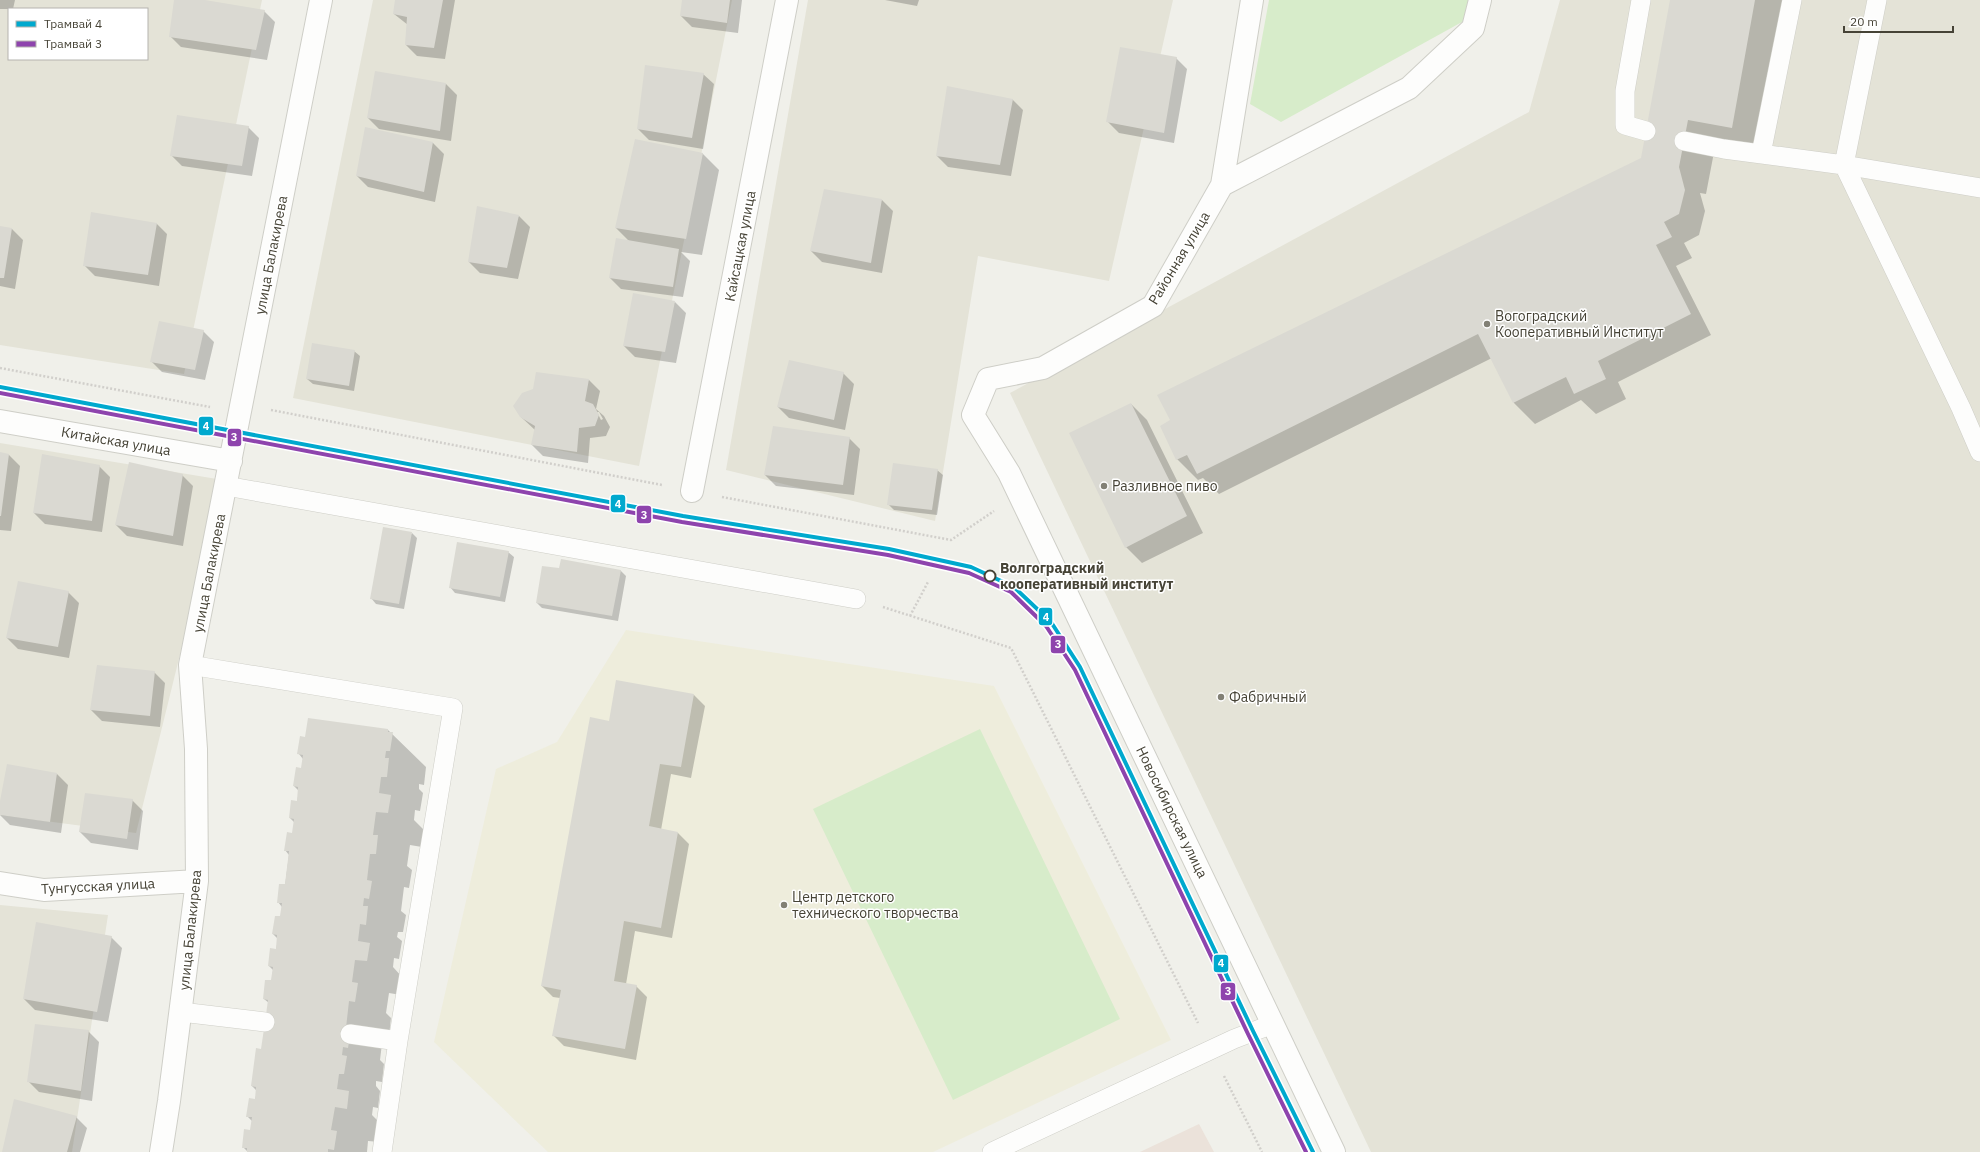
<svg xmlns="http://www.w3.org/2000/svg" width="1980" height="1152" viewBox="0 0 1980 1152" font-family="'IBM Plex Sans',sans-serif">
  <style>
    .residential { fill: #e4e3d7; fill-rule: evenodd }
    .education { fill: #eeeddc }
    .medical { fill: #ebe2da }
    .green { fill: #d7ecca }
    .shadow { fill: #0003; fill-rule: evenodd }
    .building { fill: #dad9d2 }
    .lines { fill: none; stroke-linecap: round; stroke-linejoin: round }
    .service-casing { stroke: #cecec7; stroke-width: 20 }
    .minor-casing { stroke: #cecec7; stroke-width: 24 }
    .path { stroke: #d1cfcb; stroke-width: 2.5; stroke-dasharray: 2 2; stroke-linecap: butt }
    .service { stroke: #fdfdfc; stroke-width: 19 }
    .minor { stroke: #fdfdfc; stroke-width: 22 }
    .tram-1-casing { stroke: #fff; stroke-width: 7 }
    .tram-2-casing { stroke: #fff; stroke-width: 7 }
    .tram-1 { stroke: #00a9ce; stroke-width: 4 }
    .tram-2 { stroke: #8e44ad; stroke-width: 4 }
    .poi-dot { fill: #828075; stroke: #fff; stroke-width: 1.5 }
    .stop-dot { fill: #fff; stroke: #464336; stroke-width: 2 }
    .labels { text-anchor: middle; stroke-width: 3; stroke-linejoin: round; paint-order: stroke }
    .street-label { font-size: 14px; fill: #464336; stroke: #fff }
    .poi-label { font-size: 14px; fill: #464336; stroke: #fff; text-anchor: start }
    .stop-label { font-size: 14px; font-weight: bold; fill: #464336; stroke: #fff; text-anchor: start }
    .line-badge { stroke: #fff; stroke-width: 1.5 }
    .badge-label { font-size: 11px; text-anchor: middle; font-weight: bold; fill: #fff }
  </style>
  <rect width="100%" height="100%" fill="#f0f0ea"/>
  <path class="residential" d="M0 0H262L184 374 0 345ZM9 9H147V59H9Z
    M373 0H732L639 466 293 398Z
    M808 0H1173L1109 281 978 256 935 521 726 470Z
    M1560 0H1980V1152H1371L1010 393 1529 112Z
    M0 443 223 480 136 833 0 815Z
    M0 905 108 915 72 1152H0Z"/>
  <path class="education" d="M626 630 994 686 1171 1040 933 1152H548L434 1042 496 769 557 742Z"/>
  <path class="medical" d="M1199 1124 1214 1152H1140Z"/>
  <path class="green" d="M1269 0H1474L1471 17 1281 122 1250 104Z
    M980 729 1120 1019 953 1100 813 809Z"/>
  <path class="shadow" d="M0 0H15L13 9H0Z
    M176 0H199L264 11 275 22 267 60 181 47 170 36Z
    M396 0H455L445 59 417 56 406 45 408 25 394 14Z
    M683 0H742L738 33 692 27 681 16Z
    M885 0H919L917 6Z
    M1671 0H1787L1759 155 1715 147 1706 194 1700 193 1705 211 1699 235 1684 243 1692 258 1676 266 1711 335 1618 382 1626 399 1596 414 1581 400 1535 424 1514 403 1492 358 1219 494 1203 478 1198 480 1177 459 1642 159Z
    M1176 58 1187 69 1174 143 1119 133 1108 122Z
    M703 74 714 84 703 149 649 140 638 129Z
    M446 84 457 95 451 141 379 129 368 118Z
    M1012 99 1023 110 1011 176 948 167 937 156Z
    M248 127 259 138 252 176 182 166 171 155Z
    M366 128 433 143 444 154 435 202 368 187 357 176Z
    M702 153 719 170 702 255 681 252 690 261 683 297 621 289 610 278 630 242 616 228Z
    M882 200 893 211 882 273 822 262 811 251Z
    M519 216 530 227 518 279 480 273 469 262Z
    M156 223 167 234 159 286 95 276 84 265Z
    M0 227 12 229 23 240 15 289 0 286Z
    M675 302 686 313 676 363 635 357 624 346Z
    M203 331 214 342 205 380 162 372 151 361Z
    M354 351 360 356 354 391 313 384 307 379Z
    M843 373 854 384 845 430 789 418 778 407Z
    M589 380 600 391 596 409 604 416 610 427 606 436 590 438 588 463 543 456 532 445 535 430 521 417ZM597 412H599L603 419 601 420Z
    M1131 404 1147 420 1203 533 1142 563 1126 547Z
    M849 438 860 449 854 495 776 486 765 475Z
    M0 453 9 455 20 466 11 531 0 530Z
    M99 466 110 477 102 532 45 524 34 513Z
    M937 470 943 475 937 515 894 510 888 504Z
    M182 475 193 486 183 546 127 536 116 525Z
    M412 533 417 538 404 609 376 604 371 598Z
    M508 552 514 557 505 602 455 593 450 587Z
    M620 570 626 576 618 621 542 608 537 603Z
    M68 592 79 603 69 658 18 649 7 638Z
    M154 672 165 683 160 727 102 721 91 710Z
    M694 695 705 706 691 778 671 774 661 830 678 833 689 844 672 938 635 931 626 984 636 986 647 997 636 1060 564 1046 553 1035 560 998 553 997 542 986 609 722Z
    M388 730 426 767 424 785 419 784V789L423 793 420 811 415 810 414 820 424 830 422 847 410 845 407 866 412 870 409 888 404 887 401 911 406 915 403 932H398L397 937 402 941 399 959 394 958 393 967 403 978 401 995 389 993 386 1013 391 1018 389 1036 383 1035 380 1060 384 1064 382 1082 376 1081V1086L380 1091 378 1108 373 1107 372 1115 383 1126 380 1142 368 1141 367 1152H248L243 1147 251 1131 252 1121 247 1116 255 1100 257 1091 252 1086 262 1050 269 1003 264 999 272 981 273 970 269 966 276 950 278 939 273 934 281 917 282 907 278 902 285 886 289 855 285 850 293 834 295 823 290 818 297 802 299 791 294 786 302 769 303 759 299 754 306 738Z
    M57 774 68 785 61 833 10 825 0 815V807Z
    M132 800 143 811 138 850 91 843 80 832Z
    M111 937 122 948 108 1022 35 1010 24 999Z
    M88 1031 99 1042 92 1101 39 1092 28 1081Z
    M76 1117 87 1128 80 1152H4Z"/>
  <path class="building" d="M174 0H205L265 10 256 50 169 37Z
    M395 0H443L434 48 405 45 407 17 393 14Z
    M682 0H730L727 23 680 16Z
    M1670 0H1755L1732 128 1688 120 1679 167 1685 190 1679 214 1664 222 1672 237 1656 245 1691 314 1598 361 1606 379 1574 394 1566 377 1513 403 1478 334 1197 474 1187 455 1176 460 1160 426 1170 420 1157 395 1641 158Z
    M1120 47 1177 57 1164 133 1106 122Z
    M645 65 704 73 692 138 637 129Z
    M375 71 446 83 440 131 367 118Z
    M947 86 1013 99 1000 165 936 156Z
    M177 115 249 126 242 166 170 156Z
    M365 127 433 142 424 192 356 176Z
    M635 139 703 153 686 239 615 228Z
    M824 189 882 199 871 263 810 251Z
    M477 206 519 215 507 268 468 262Z
    M91 212 157 223 148 275 83 266Z
    M0 226 12 228 4 278H0Z
    M616 238 679 249 673 287 609 278Z
    M633 293 675 301 665 352 623 346Z
    M159 321 204 330 195 370 150 362Z
    M312 343 355 350 349 386 306 379Z
    M789 360 844 372 834 420 777 407Z
    M536 372 589 379 585 401 593 404 599 415 595 426 579 428 577 452 531 445 535 426 520 417 513 406 522 393 533 389Z
    M1131 403 1187 516 1125 548 1069 433Z
    M773 426 850 437 843 485 764 475Z
    M0 452 9 454 1 516H0Z
    M42 454 100 465 92 521 33 513Z
    M129 462 183 474 173 536 115 525Z
    M893 463 938 469 932 510 887 505Z
    M383 527 412 532 399 604 370 599Z
    M457 542 509 551 500 597 449 588Z
    M561 559 621 570 612 616 536 603 542 566 559 568Z
    M18 581 69 591 58 647 6 638Z
    M97 665 155 671 150 716 90 710Z
    M616 680 694 694 681 767 660 764 649 826 678 832 661 928 624 921 614 981 637 985 625 1049 552 1036 561 990 541 986 590 717 609 721Z
    M308 718 388 729V732H393L390 751H386L385 758H389L387 777H381L379 793 391 795 388 813 376 812 373 835H378L376 854H370L367 880 372 881 369 899 364 898 363 906H368L366 925 360 924 358 941 370 943 367 961 355 960 352 982 358 983 355 1002 349 1001 346 1028 351 1029 348 1048 343 1047 342 1055 347 1056 344 1074H339L337 1089 349 1091 347 1109 335 1107 331 1130 337 1131 334 1150 328 1149V1152H247V1148H242L244 1129 250 1130 252 1117H246L249 1098 255 1099 256 1087 251 1086 256 1048 261 1049 265 1022 268 1000 263 999 265 980H271L273 967 268 966 270 948 276 949 277 935 272 934 275 916H280L282 903H277L279 884H285L289 851H284L287 832 292 833 294 819 289 818 291 800 297 801 298 787 293 786 296 767 301 768 303 755 297 754 300 736 305 737Z
    M7 764 57 773 50 822 0 815V801Z
    M85 793 133 799 127 839 79 832Z
    M36 922 112 936 97 1012 23 999Z
    M35 1024 89 1030 81 1091 27 1082Z
    M14 1099 77 1116 67 1152H2Z"/>
  <g class="lines">
    <g class="service-casing">
      <path id="service" d="M1641 0 1625 91V125L1646 131
        M1877 0 1844 165 1961 408 1980 452
        M1684 141 1724 149 1844 165 1980 188
        M1761 154 1792 0
        M226 486 856 599
        M190 665 453 708 398 1041 382 1152
        M181 1012 265 1022
        M350 1034 398 1041
        M992 1152 1234 1039 1273 1024"/>
    </g>
    <g class="minor-casing">
      <path id="minor" d="M1252 0 1222 185 1153 306 1043 368 988 379 973 415 1009 473 1334 1152
        M1222 185 1409 88 1473 28 1480 0
        M0 421 231 461
        M692 491 787 0
        M0 883 44 890 197 881
        M161 1152 169 1101 197 881 196 749 190 665 321 0"/>
    </g>
    <path class="path" d="M0 368 210 407
      M271 410 662 485
      M722 497 951 540 994 511
      M883 607 1011 648 1198 1023
      M910 616 928 582
      M1224 1076 1262 1152"/>
    <use href="#service" class="service"/>
    <use href="#minor" class="minor"/>
    <g class="tram-1-casing">
      <path id="tram-1" d="M0 387 683 516 889 549 971 567 1014 587 1051 622 1080 667 1253 1031 1313 1152"/>
    </g>
    <g class="tram-2-casing">
      <path id="tram-2" d="M0 393 682 522 888 555 969 573 1011 592 1046 626 1075 670 1248 1034 1306 1152"/>
    </g>
    <use href="#tram-1" class="tram-1"/>
    <use href="#tram-2" class="tram-2"/>
  </g>
  <g class="poi-dot">
    <circle cx="1487" cy="324" r="4"/>
    <circle cx="1104" cy="486" r="4"/>
    <circle cx="1221" cy="697" r="4"/>
    <circle cx="784" cy="905" r="4"/>
  </g>
  <circle class="stop-dot" cx="990" cy="576" r="5.5"/>
  <g class="labels">
    <g class="street-label">
      <text transform="translate(740 246) rotate(-79)" y="5">Кайсацкая улица</text>
      <text transform="translate(271 255) rotate(-79)" y="5">улица Балакирева</text>
      <text transform="translate(1179 258) rotate(-59)" y="5">Районная улица</text>
      <text transform="translate(116 441) rotate(10)" y="5">Китайская улица</text>
      <text transform="translate(209 573) rotate(-79)" y="5">улица Балакирева</text>
      <text transform="translate(1172 812) rotate(64)" y="5">Новосибирская улица</text>
      <text transform="translate(98 886) rotate(-3)" y="5">Тунгусская улица</text>
      <text transform="translate(190 930) rotate(-84)" y="5">улица Балакирева</text>
    </g>
    <g class="poi-label">
      <text x="1495" y="321">Вогоградский<tspan x="1495" dy="16">Кооперативный Институт</tspan></text>
      <text x="1112" y="491">Разливное пиво</text>
      <text x="1229" y="702">Фабричный</text>
      <text x="792" y="902">Центр детского<tspan x="792" dy="16">технического творчества</tspan></text>
    </g>
    <g class="stop-label">
      <text x="1000" y="573">Волгоградский<tspan x="1000" dy="16">кооперативный институт</tspan></text>
    </g>
  </g>
  <g class="line-badge">
    <rect x="198" y="416" width="16" height="20" rx="4" fill="#00a9ce"/>
    <rect x="227" y="428" width="15" height="19" rx="4" fill="#8e44ad"/>
    <rect x="610" y="494" width="16" height="19" rx="4" fill="#00a9ce"/>
    <rect x="636" y="505" width="16" height="19" rx="4" fill="#8e44ad"/>
    <rect x="1038" y="607" width="15" height="19" rx="4" fill="#00a9ce"/>
    <rect x="1050" y="635" width="16" height="19" rx="4" fill="#8e44ad"/>
    <rect x="1213" y="954" width="16" height="19" rx="4" fill="#00a9ce"/>
    <rect x="1220" y="982" width="16" height="19" rx="4" fill="#8e44ad"/>
  </g>
  <g class="badge-label">
    <text x="206" y="430">4</text>
    <text x="234" y="441">3</text>
    <text x="618" y="508">4</text>
    <text x="644" y="519">3</text>
    <text x="1046" y="621">4</text>
    <text x="1058" y="648">3</text>
    <text x="1221" y="967">4</text>
    <text x="1228" y="995">3</text>
  </g>
  <rect x="8" y="8" width="140" height="52" fill="#ffffff" stroke="#b5b4af"/>
  <rect x="16" y="21" width="20" height="6" fill="#00a9ce" stroke="#b5b4af"/>
  <text x="44" y="28" font-size="12" fill="#464336">Трамвай 4</text>
  <rect x="16" y="41" width="20" height="6" fill="#8e44ad" stroke="#b5b4af"/>
  <text x="44" y="48" font-size="12" fill="#464336">Трамвай 3</text>
  <path d="M1844 26v6h109v-6" fill="none" stroke="#464336" stroke-width="2"/>
  <text x="1850" y="26" font-size="12" fill="#464336" stroke="#ffffff" stroke-width="3" paint-order="stroke">20 m</text>
</svg>
